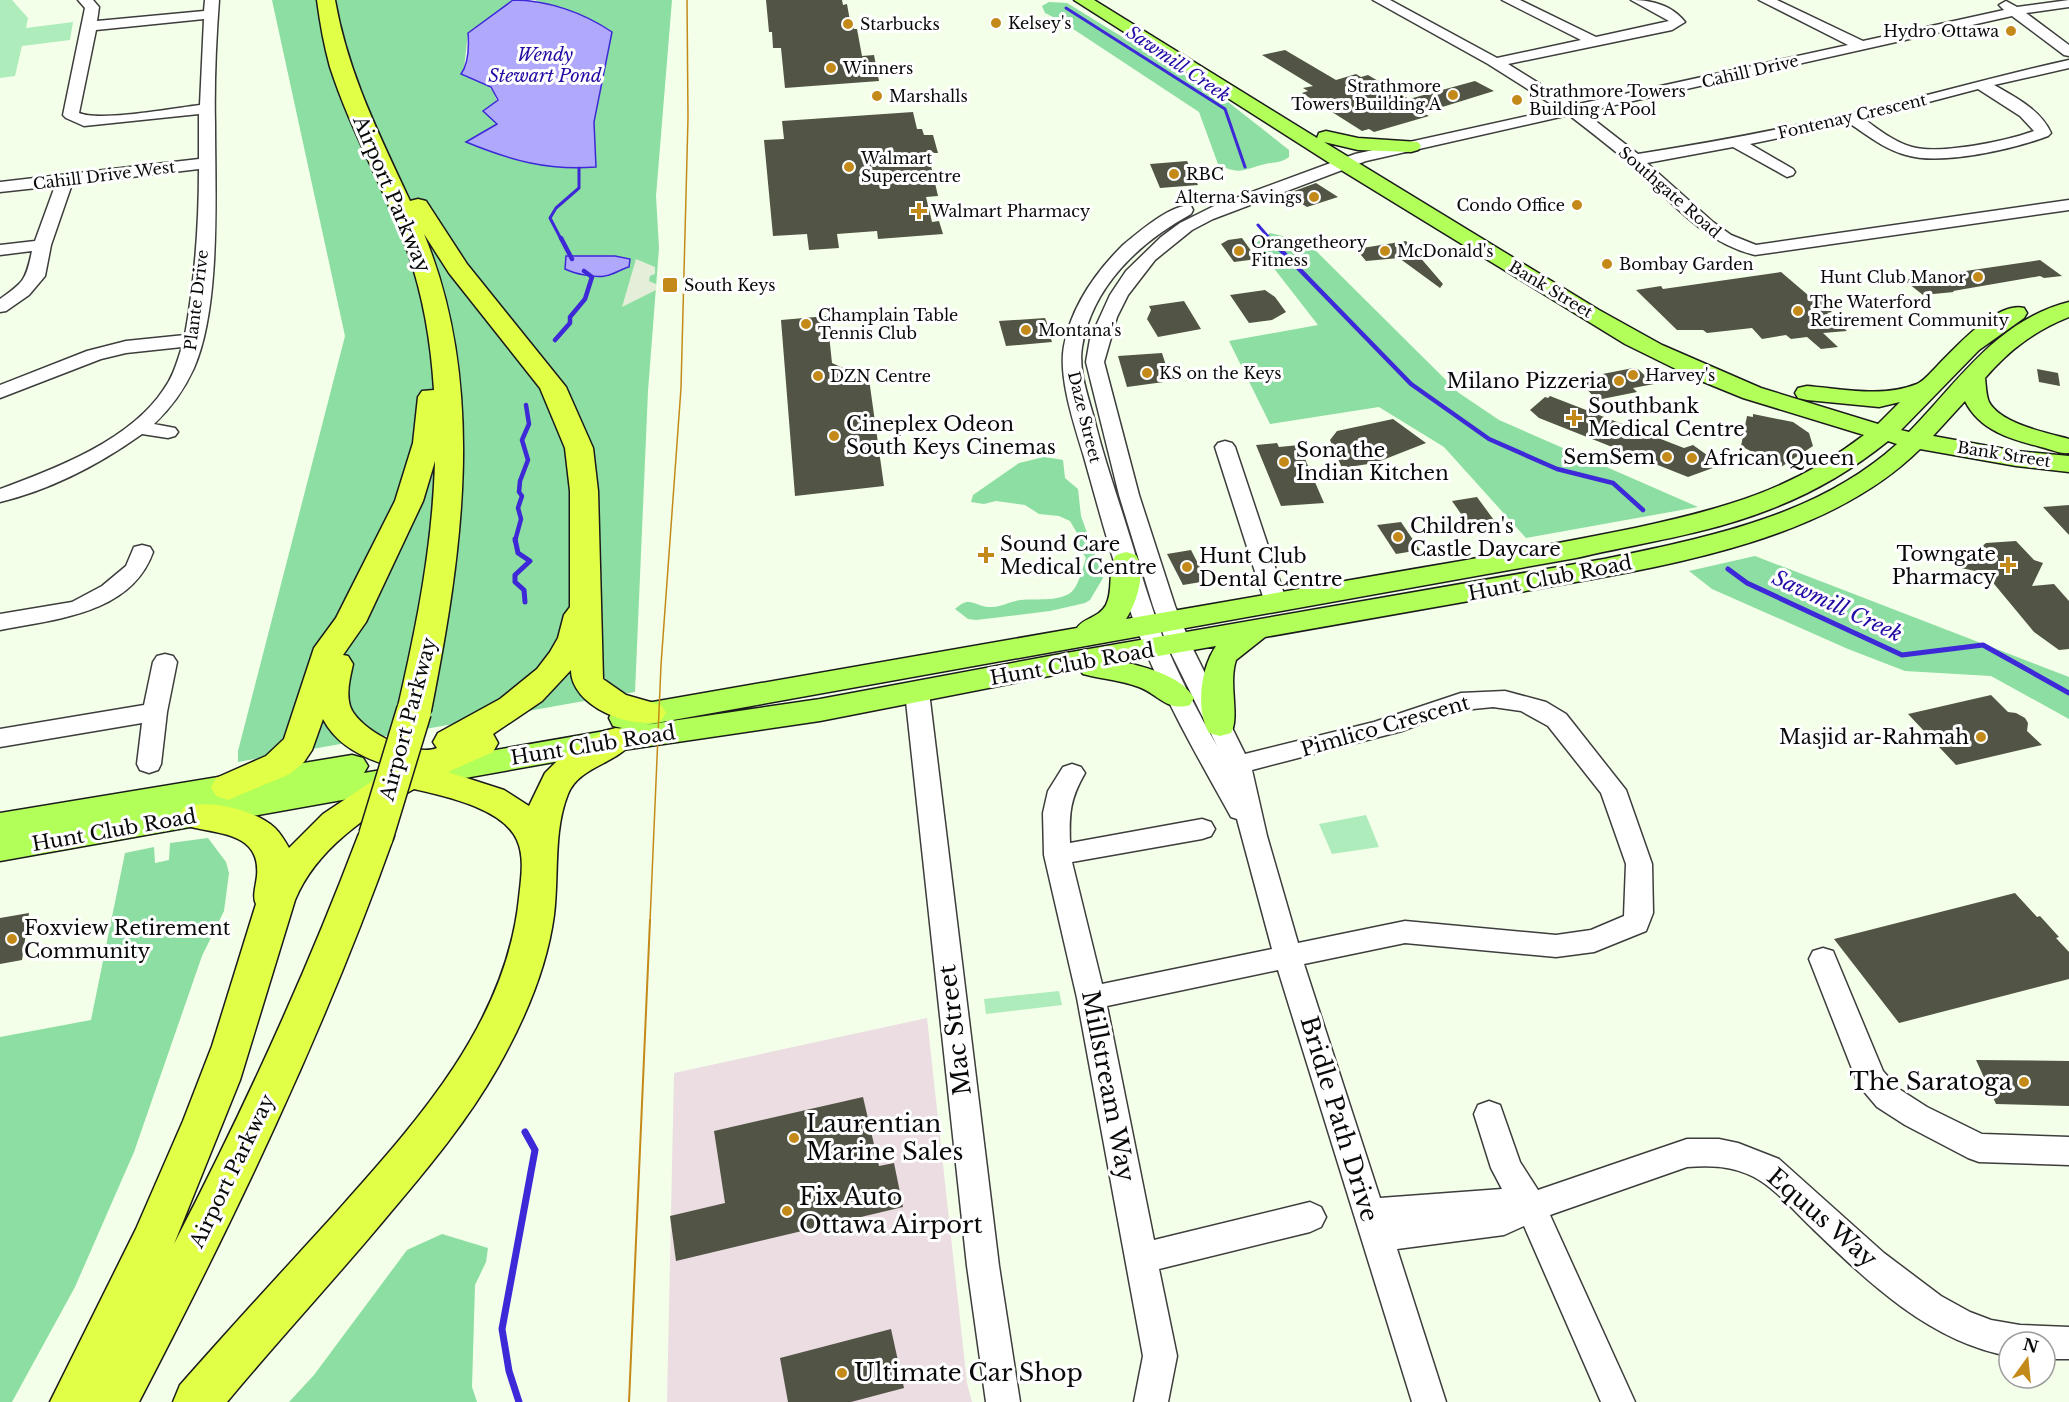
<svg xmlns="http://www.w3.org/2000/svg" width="2069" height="1402" viewBox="0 0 2069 1402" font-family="'Libre Baskerville',serif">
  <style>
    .industrial { fill: #ebdde2 }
    .green { fill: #afecbb }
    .forest { fill: #8ddea2; fill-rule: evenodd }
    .plaza { fill: #e4eed8 }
    .water { fill: #afa8fb; stroke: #3d29d7; stroke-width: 1.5 }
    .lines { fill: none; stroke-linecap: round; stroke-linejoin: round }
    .stream-far3 { stroke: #3d29d7; stroke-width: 3 }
    .stream-far2 { stroke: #3d29d7; stroke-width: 4.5 }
    .stream-far1 { stroke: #3d29d7; stroke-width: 5 }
    .stream { stroke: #3d29d7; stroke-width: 7 }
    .building { fill: #525446 }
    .minor-casing { stroke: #3d3d3d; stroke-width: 3 }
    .major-casing { stroke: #1b1b1b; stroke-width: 3 }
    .highway-casing { stroke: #1b1b1b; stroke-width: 3 }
    .minor { fill: #fff; fill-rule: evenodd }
    .major { fill: #b1ff58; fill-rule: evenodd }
    .highway { fill: #e0ff46; fill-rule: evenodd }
    .tram-far1 { stroke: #c48a19; stroke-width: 1.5 }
    .tram { stroke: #c48a19; stroke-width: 2 }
    .highway-bridge-casing { stroke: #1b1b1b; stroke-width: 37; stroke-linecap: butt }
    .highway-bridge { stroke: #e0ff46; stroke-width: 34 }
    .poi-dot { fill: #c48a19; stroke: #fff; stroke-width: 2 }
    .labels { text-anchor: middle; stroke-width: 6; stroke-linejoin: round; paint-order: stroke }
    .far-poi-label { font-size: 16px; fill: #0a0a0a; stroke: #fff; text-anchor: start }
    .far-street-label { font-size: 16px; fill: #0a0a0a; stroke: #fff }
    .far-water-label { font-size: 18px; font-style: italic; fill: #220ca4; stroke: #fff }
    .street-label { font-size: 20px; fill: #0a0a0a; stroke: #fff }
    .poi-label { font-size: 20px; fill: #0a0a0a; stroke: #fff; text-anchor: start }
    .water-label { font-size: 21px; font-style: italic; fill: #220ca4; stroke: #fff }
    .near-street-label { font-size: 24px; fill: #0a0a0a; stroke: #fff }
    .near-poi-label { font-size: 24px; fill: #0a0a0a; stroke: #fff; text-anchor: start }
  </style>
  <rect width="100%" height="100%" fill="#f3ffe8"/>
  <path class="industrial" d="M927 1018 967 1383 972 1402H667L674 1073Z"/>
  <path class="green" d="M0 0H12L28 18 26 28 73 22 70 40 22 46 15 76 0 78Z
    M1366 815 1379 847 1332 854 1319 824Z
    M1059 991 1062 1005 986 1014 984 999Z"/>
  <path class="forest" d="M272 0H513L468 33 464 69C494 88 498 88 498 124L466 142 594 122 612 32 535 0H672L656 196 659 248 648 391 635 692 238 762V751L345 336ZM566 256H615L618 258V269L606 277Z
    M1049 2 1067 3 1228 102 1289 150V157C1282 163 1274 162 1265 164 1244 169 1240 176 1218 164L1199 112 1061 21 1045 13 1042 6Z
    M1270 233 1307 242 1459 393 1499 420 1698 507 1526 538 1444 447 1379 407 1270 424 1229 341 1318 325 1255 244Z
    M1044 457 1063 460 1065 478 1078 489 1081 516 1103 578 1090 600 1085 603 1050 611 976 620 968 619 955 609C970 595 974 606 989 607 1000 608 1010 601 1021 600 1036 598 1064 603 1074 589 1080 581 1083 567 1086 558L1076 542 1077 533 1070 521 1059 516 1039 514 1025 505 996 501 984 504 971 502 973 495 1019 463Z
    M1755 556 2069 677V719L1991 676 1905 671 1848 649 1712 589 1689 571Z
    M208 838 226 862 229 873 224 911 202 956 134 1152 75 1287 12 1402H0V1037L91 1020 125 853 154 847 155 863 169 860 170 843Z
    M442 1234 488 1248 486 1262 475 1285 472 1387 477 1402H289L314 1375 407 1250Z"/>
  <path class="plaza" d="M636 259 655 267V274L650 276 649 281 656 284V290L622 307Z"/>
  <path class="water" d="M513 0C548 0 584 13 612 32L594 122 596 167C547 171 510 160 466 142L497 124 483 111 498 100 491 87 461 74C469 63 469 46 468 33Z
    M566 256H615L630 259 629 267C621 269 613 275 605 276 595 278 575 274 565 269Z"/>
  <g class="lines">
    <path class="stream-far3" d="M1066 8 1225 109 1245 167
      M1258 225 1270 239
      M561 239 550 218 556 208 579 188V168"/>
    <path class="stream-far2" d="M561 238 572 259
      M1269 238 1411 384 1489 439 1557 469 1613 483 1643 510
      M555 340 570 323V317L585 299 592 277 584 271
      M515 541 521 519 518 508 522 496 519 492 520 481 528 460 522 440 529 424 526 405"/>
    <path class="stream-far1" d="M515 539 518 553 530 561 515 575V582L524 590 525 602
      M1728 569 1747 583 1902 655 1983 645 2069 693"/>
    <path class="stream" d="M519 1402 509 1371 502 1329 535 1150 525 1132"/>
  </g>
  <path class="building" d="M766 0H842L843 5 847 4 850 21H853L854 29H857L862 56 874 55 879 81 785 88 781 48H773L772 32H769Z
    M1285 50 1336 80 1356 74 1361 77 1368 75 1409 99 1475 81 1494 91 1423 113 1429 116 1374 132 1369 129 1362 131 1302 93 1308 91 1303 88 1313 86 1262 55Z
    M913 112 917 129H922L924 135H933L938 153H928L938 196 926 197 932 222 939 221 943 234 878 239 877 231 837 234 839 248 809 250 807 234 773 236 764 140 784 139 782 121Z
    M1187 161 1198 185 1160 188 1150 164Z
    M1316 183 1338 197 1307 207 1286 194Z
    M1242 238 1257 259 1234 262 1221 244 1228 240Z
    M1406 241 1443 284 1440 288 1399 258 1366 261 1356 249Z
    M2040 260 2062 276 2044 278 2040 276 1953 291 1954 292 1923 295 1904 280Z
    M1781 272 1815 301 1820 300 1832 312 1827 313 1847 331 1823 333 1838 347 1821 349 1807 337 1791 339 1786 335 1762 339 1752 328 1707 333 1703 330H1677L1636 290 1661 286 1663 289Z
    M1265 290 1275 297 1286 312 1272 320 1249 323 1230 295Z
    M1184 301 1201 329 1158 337 1147 319 1151 310 1149 306Z
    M827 316 832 363 850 371 851 381 869 379 884 486 795 496 781 320Z
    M1045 318 1052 336H1050L1052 342 1006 346 999 321Z
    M1162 353 1171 381 1127 387 1118 356Z
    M1633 368 1639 370 1654 384 1633 388 1637 392 1597 400 1577 379Z
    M2037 369 2058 373 2060 386 2039 382Z
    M1550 396 1684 448 1693 445 1721 465 1688 477 1539 418 1530 410 1545 397 1548 398Z
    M1753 414 1793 422 1809 433 1813 446 1781 467 1741 446 1747 416 1753 417Z
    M1393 419 1426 443 1375 463 1342 468 1330 440 1337 431Z
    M1277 443 1279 447 1299 445 1324 503 1281 506 1256 445Z
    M1477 497 1499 527 1473 531 1452 501Z
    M2069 505V535L2043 507Z
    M1401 522 1420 550 1396 554 1377 525Z
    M2016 541 2034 560 2043 563 2032 586 2054 584 2069 601V649L2059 650 2034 632 1985 573 1956 567 1986 543Z
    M1191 550 1207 581 1183 585 1167 554Z
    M1991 695 2008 712 2016 713 2025 718 2028 723 2027 731 2042 745 1956 765 1908 714Z
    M2015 893 2037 917 2040 916 2059 937 2056 938 2069 952V979L1899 1023 1834 939Z
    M29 913 22 960 0 964V918Z
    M1976 1060 2069 1061V1106L1996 1104Z
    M863 1097 879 1166 894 1163 903 1207 676 1261 670 1216 725 1203 714 1131Z
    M891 1329 904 1388 851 1402H788L780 1358Z"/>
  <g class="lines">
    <g class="minor-casing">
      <path id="minor" d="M78 0H93L99 7 97 21 204 11 205 0H219C216 41 214 83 215 124 215 193 221 306 194 368 184 390 171 408 154 424L175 428 178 432 175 436 168 438 142 434C100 464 50 490 0 502V489C55 469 131 440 164 389 173 377 177 362 182 347L126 353 101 359 0 398V385L87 351 126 341 185 335C195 280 199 225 199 169L72 184 51 245 45 276 29 295 6 311 0 312V299C24 282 26 280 32 251L0 255V245L35 241 55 186 0 192V182L199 159V114L84 126 66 118 63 115 85 8ZM204 19 200 105C174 108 100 122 79 113L96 30Z
        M1373 0H1390L1497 58 1581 40 1502 0H1520L1596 37 1669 21 1631 0C1651 0 1672 5 1685 22L1672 30 1508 64 1574 105 1848 45 1759 0H1777L1863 41 2004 10 1999 5 2006 1 2017 7 2069 0V7L2026 13 2069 45V56L2064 55 2012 16 1584 112 1638 154C1708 143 1778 130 1848 114 1922 98 1995 76 2069 60V68L1994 85C2015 97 2041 110 2051 133L2048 136C2014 149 1941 166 1906 155 1884 149 1867 135 1849 123L1750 144 1793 169 1795 172 1793 175 1787 177 1733 147 1647 163 1713 222 1731 235 1756 245 2069 200V210L1755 255C1705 243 1673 204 1637 170 1616 151 1592 133 1569 115L1366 161 1213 219 1192 230 1155 260 1128 295 1117 317 1104 362 1139 495 1175 606 1191 645 1245 754 1374 722 1461 693 1505 691 1546 702 1566 714 1626 790 1652 864 1653 913 1646 931 1594 952 1556 957 1405 943 1304 964 1380 1198 1502 1189 1491 1168 1474 1114 1478 1105 1489 1101 1500 1105 1520 1162 1538 1190 1687 1139H1719L1738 1143 1779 1159 1884 1253 1941 1296 1970 1312 1991 1320 2020 1325 2069 1327V1359H2045V1342H2009V1356C1930 1342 1868 1282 1812 1228 1795 1212 1775 1188 1754 1177 1732 1166 1711 1165 1687 1167L1550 1215 1635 1402H1601L1524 1226 1504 1235 1397 1249 1446 1402H1412L1278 970 1107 1006 1154 1240 1310 1202 1321 1207 1326 1217 1321 1227 1310 1232 1159 1269 1177 1356 1168 1402H1134L1143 1356 1077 998 1044 855 1043 813 1048 791 1063 767 1072 764 1081 767 1085 773C1070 799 1069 813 1070 843L1202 819 1211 822 1215 829 1211 836 1202 839 1072 862 1102 984 1272 949 1237 819 1231 817C1200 761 1168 706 1144 647 1119 586 1102 521 1084 457 1075 427 1058 378 1064 346 1071 308 1095 273 1122 246 1136 234 1173 202 1191 206L1193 210 1191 214C1140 242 1092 286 1082 347 1078 372 1089 398 1095 422 1104 459 1117 495 1128 531 1139 566 1149 601 1162 635 1177 673 1197 710 1217 746L1167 645 1153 606 1119 495 1086 362 1090 339 1110 295 1126 271 1161 237 1180 223 1214 206 1355 154 1559 109 1488 64ZM1978 89 2020 116 2034 131C2007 141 1939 155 1912 147 1894 142 1878 129 1864 119ZM1493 707 1521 711 1548 726 1601 793 1626 864 1624 916 1591 930 1556 935 1405 921 1298 943 1267 836 1252 770 1402 731 1453 711Z
        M1225 441 1232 443 1235 447 1287 603 1284 608 1276 610 1268 608 1265 603 1215 447 1218 443Z
        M142 545 150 547 153 552C131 614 56 619 0 630V614L72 602 102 586 126 566 134 547Z
        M165 654 173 656 177 662 167 712 161 764 158 770 149 773 140 770 137 764 142 723 0 747V729L144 705 153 662 157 656Z
        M917 684 925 686 929 692 999 1266 1020 1402H986L967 1266 905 692 909 686Z
        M1823 948 1833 951 1883 1071 1899 1089 1927 1107 1982 1134 2069 1137V1165L1979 1162 1968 1158 1905 1125 1877 1107 1861 1088 1856 1079 1809 959 1813 951Z"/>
    </g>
    <g class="major-casing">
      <path id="major" d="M1074 0H1094L1317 138 1319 133 1326 131 1358 138 1418 142 1421 146 1418 150 1411 152 1358 150 1324 142 1599 310 1662 345 1761 388 1878 424 1900 402 1879 407 1807 400 1798 398 1795 393 1798 388 1807 386C1843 389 1882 398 1917 384 1925 380 1932 371 1938 365 1956 347 1997 301 2024 308L2027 313 2024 318 1979 350 1901 430 1909 432C1958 382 1997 320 2069 302V317C2034 331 2009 350 1985 378 1986 386 1986 395 1989 402 2001 424 2047 433 2069 439V453C2060 454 2050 449 2041 447 2011 439 1980 431 1965 401L1933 436 2016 451 2069 456V472L2016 466 1920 449C1822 546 1651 568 1520 592 1435 607 1350 622 1265 637L1236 660C1228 684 1240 716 1231 733L1220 736 1209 733C1195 709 1201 668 1216 646L1124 662C1148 668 1181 676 1194 698L1190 705C1167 712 1158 694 1139 687 1121 680 1101 679 1083 674L1080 670 820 721 616 751 0 861V813L352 755 363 758 368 766 364 773 622 728 613 726 609 718 613 710 624 707 1077 628C1083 618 1099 618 1106 605 1114 590 1107 569 1116 555L1126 552 1136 555C1147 572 1136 604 1126 619 1237 600 1349 580 1461 561 1519 550 1577 540 1635 528 1722 509 1791 491 1864 435L1743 398 1694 378 1625 344 1328 162ZM1888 441 1897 444C1816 517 1708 537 1604 559L1066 653 820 699 645 725 1576 558C1640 543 1707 534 1768 510 1811 494 1852 470 1888 441Z"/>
    </g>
    <g class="highway-casing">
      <path id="highway" d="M317 0H335C348 74 379 134 410 201L418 199 426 201 467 264 566 387 593 448 598 491 603 679 626 695 661 705 666 713 661 721C631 730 571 706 571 670L542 701 493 734 498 743 493 752 448 772 504 790 529 806 545 773 564 754 604 731 616 728 628 731 633 740C619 764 580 765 568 794 553 831 559 876 554 915 547 968 524 1021 498 1067 468 1120 429 1167 390 1213 337 1277 280 1338 227 1402H173L180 1385C230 1328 281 1273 332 1217 414 1125 506 1026 519 898 521 879 525 857 517 840 503 808 444 796 414 789 367 815 316 849 295 900L240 1080 174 1244C243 1111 305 976 358 836L363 826 376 823 389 826 394 836C324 1032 235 1218 139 1402H50L136 1229 183 1121 212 1046 256 904C252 896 256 886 257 876 261 830 215 835 184 825L179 816 184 807C210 799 255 810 275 828 281 834 285 841 289 848L323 814 383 774 387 765C361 757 336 744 323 719L312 750 304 762 290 774 228 800 216 796 211 787 216 778 266 756 284 739 314 648 336 618 395 501 413 443 418 397 422 391 434 390C431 342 423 293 406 247 383 186 350 129 330 67 324 45 320 23 317 0ZM424 234 449 273 540 388 565 448 570 491V607L564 615 558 638 550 652 537 669 500 699 438 733 433 742 437 748C414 758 358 730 350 706 346 692 350 678 353 664L348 656 343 655 366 622 423 501 435 461C433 546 416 629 397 711L402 719 414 723 426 719 431 711C462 554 487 387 424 234Z"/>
    </g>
    <use href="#minor" class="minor"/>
    <use href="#major" class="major"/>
    <use href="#highway" class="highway"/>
    <path class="tram-far1" d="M650 922 661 665 681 388 688 118 687 0"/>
    <path class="tram" d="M629 1402 650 920"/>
    <g class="highway-bridge-casing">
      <path id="highway-bridge" d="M376 836 414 711"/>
    </g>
    <use href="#highway-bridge" class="highway-bridge"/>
  </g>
  <g class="poi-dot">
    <circle cx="996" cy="23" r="6"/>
    <circle cx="848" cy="24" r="6"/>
    <circle cx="2011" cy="31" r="6"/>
    <circle cx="831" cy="68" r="6"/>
    <circle cx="1453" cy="95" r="6"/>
    <circle cx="877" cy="96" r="6"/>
    <circle cx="1517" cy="100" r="6"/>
    <circle cx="849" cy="167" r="6"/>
    <circle cx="1174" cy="174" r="6"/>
    <circle cx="1314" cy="197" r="6"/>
    <circle cx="1577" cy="205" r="6"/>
    <path d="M916 202h6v6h6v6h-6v6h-6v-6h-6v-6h6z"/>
    <circle cx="1239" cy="251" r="6"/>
    <circle cx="1385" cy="251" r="6"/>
    <circle cx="1607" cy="264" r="6"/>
    <circle cx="1978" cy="277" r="6"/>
    <rect x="662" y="277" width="16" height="16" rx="3"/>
    <circle cx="1798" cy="311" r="6"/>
    <circle cx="806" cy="324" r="6"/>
    <circle cx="1026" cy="330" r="6"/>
    <circle cx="1147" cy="373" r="6"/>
    <circle cx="1633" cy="375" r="6"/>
    <circle cx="818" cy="376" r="6"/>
    <circle cx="1619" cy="381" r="6"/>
    <path d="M1571 409h6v6h6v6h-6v6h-6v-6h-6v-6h6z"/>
    <circle cx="834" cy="436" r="6"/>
    <circle cx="1667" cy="457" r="6"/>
    <circle cx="1692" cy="458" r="6"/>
    <circle cx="1284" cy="462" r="6"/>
    <circle cx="1398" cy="537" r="6"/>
    <path d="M983 546h6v6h6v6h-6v6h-6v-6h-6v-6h6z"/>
    <path d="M2005 556h6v6h6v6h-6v6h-6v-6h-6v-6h6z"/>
    <circle cx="1187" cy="567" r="6"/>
    <circle cx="1981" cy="737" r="6"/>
    <circle cx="12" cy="939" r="6"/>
    <circle cx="2024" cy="1082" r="6"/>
    <circle cx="794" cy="1138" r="6"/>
    <circle cx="787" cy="1211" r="6"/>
    <circle cx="842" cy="1373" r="6"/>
  </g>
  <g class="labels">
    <g class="far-poi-label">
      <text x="1008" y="29">Kelsey's</text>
      <text x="860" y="30">Starbucks</text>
      <text x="1999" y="37" text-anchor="end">Hydro Ottawa</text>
      <text x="843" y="74">Winners</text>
      <text x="1441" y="92" text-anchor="end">Strathmore<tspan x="1441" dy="18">Towers Building A</tspan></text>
      <text x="1529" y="97">Strathmore Towers<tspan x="1529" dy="18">Building A Pool</tspan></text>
      <text x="889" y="102">Marshalls</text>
      <text x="861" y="164">Walmart<tspan x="861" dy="18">Supercentre</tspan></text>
      <text x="1186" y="180">RBC</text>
      <text x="1302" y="203" text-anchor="end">Alterna Savings</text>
      <text x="1565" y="211" text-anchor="end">Condo Office</text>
      <text x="931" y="217">Walmart Pharmacy</text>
      <text x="1251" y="248">Orangetheory<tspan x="1251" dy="18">Fitness</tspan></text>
      <text x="1397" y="257">McDonald's</text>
      <text x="1619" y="270">Bombay Garden</text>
      <text x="1966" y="283" text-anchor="end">Hunt Club Manor</text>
      <text x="684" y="291">South Keys</text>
      <text x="1810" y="308">The Waterford<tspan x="1810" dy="18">Retirement Community</tspan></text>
      <text x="818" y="321">Champlain Table<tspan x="818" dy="18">Tennis Club</tspan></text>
      <text x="1038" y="336">Montana's</text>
      <text x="1159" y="379">KS on the Keys</text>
      <text x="1645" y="381">Harvey's</text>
      <text x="830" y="382">DZN Centre</text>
    </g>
    <g class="far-street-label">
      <text transform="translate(1750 71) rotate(-13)" y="6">Cahill Drive</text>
      <text transform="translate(1852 116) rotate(-13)" y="6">Fontenay Crescent</text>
      <text transform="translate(104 175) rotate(-7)" y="6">Cahill Drive West</text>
      <text transform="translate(1670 192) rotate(41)" y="6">Southgate Road</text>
      <text transform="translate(1551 289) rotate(31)" y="6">Bank Street</text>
      <text transform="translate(196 300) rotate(-83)" y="6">Plante Drive</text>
      <text transform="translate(1085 417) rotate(76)" y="6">Daze Street</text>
      <text transform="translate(2004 454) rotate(9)" y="6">Bank Street</text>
    </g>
    <g class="far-water-label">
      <text x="545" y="61">Wendy<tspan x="545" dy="21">Stewart Pond</tspan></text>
      <text transform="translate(1178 64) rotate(34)" y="6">Sawmill Creek</text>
    </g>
    <g class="street-label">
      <text transform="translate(392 194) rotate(67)" y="7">Airport Parkway</text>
      <text transform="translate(1550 578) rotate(-11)" y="7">Hunt Club Road</text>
      <text transform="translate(1072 664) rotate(-10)" y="7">Hunt Club Road</text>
      <text transform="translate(408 719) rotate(-75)" y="7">Airport Parkway</text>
      <text transform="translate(1385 726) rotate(-16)" y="7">Pimlico Crescent</text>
      <text transform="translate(593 745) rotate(-9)" y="7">Hunt Club Road</text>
      <text transform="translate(114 830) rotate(-10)" y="7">Hunt Club Road</text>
      <text transform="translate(232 1171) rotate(-64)" y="7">Airport Parkway</text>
    </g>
    <g class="poi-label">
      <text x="1607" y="388" text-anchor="end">Milano Pizzeria</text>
      <text x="1588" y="413">Southbank<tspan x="1588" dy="23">Medical Centre</tspan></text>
      <text x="846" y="431">Cineplex Odeon<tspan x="846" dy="23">South Keys Cinemas</tspan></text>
      <text x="1296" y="457">Sona the<tspan x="1296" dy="23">Indian Kitchen</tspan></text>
      <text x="1655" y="464" text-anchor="end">SemSem</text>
      <text x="1704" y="465">African Queen</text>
      <text x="1410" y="533">Children's<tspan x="1410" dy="23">Castle Daycare</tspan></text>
      <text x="1000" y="551">Sound Care<tspan x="1000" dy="23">Medical Centre</tspan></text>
      <text x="1996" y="561" text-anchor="end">Towngate<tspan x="1996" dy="23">Pharmacy</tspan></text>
      <text x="1199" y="563">Hunt Club<tspan x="1199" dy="23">Dental Centre</tspan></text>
      <text x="1969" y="744" text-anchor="end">Masjid ar-Rahmah</text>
      <text x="24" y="935">Foxview Retirement<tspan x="24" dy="23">Community</tspan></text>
    </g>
    <g class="water-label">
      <text transform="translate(1837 606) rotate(25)" y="7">Sawmill Creek</text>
    </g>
    <g class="near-street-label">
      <text transform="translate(955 1030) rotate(-97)" y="8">Mac Street</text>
      <text transform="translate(1108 1086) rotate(79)" y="8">Millstream Way</text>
      <text transform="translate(1339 1119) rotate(73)" y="8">Bridle Path Drive</text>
      <text transform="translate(1822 1218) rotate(41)" y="8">Equus Way</text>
    </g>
    <g class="near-poi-label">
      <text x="2012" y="1090" text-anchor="end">The Saratoga</text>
      <text x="806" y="1132">Laurentian<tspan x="806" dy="28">Marine Sales</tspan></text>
      <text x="799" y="1205">Fix Auto<tspan x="799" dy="28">Ottawa Airport</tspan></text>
      <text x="854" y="1381">Ultimate Car Shop</text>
    </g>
  </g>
  <g transform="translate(2027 1360) rotate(15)"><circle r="28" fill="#ffffff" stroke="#9d9d9d" stroke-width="1.5"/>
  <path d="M0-4.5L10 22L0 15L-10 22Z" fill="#c48a19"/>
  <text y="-9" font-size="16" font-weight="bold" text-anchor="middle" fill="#0a0a0a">N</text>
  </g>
</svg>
